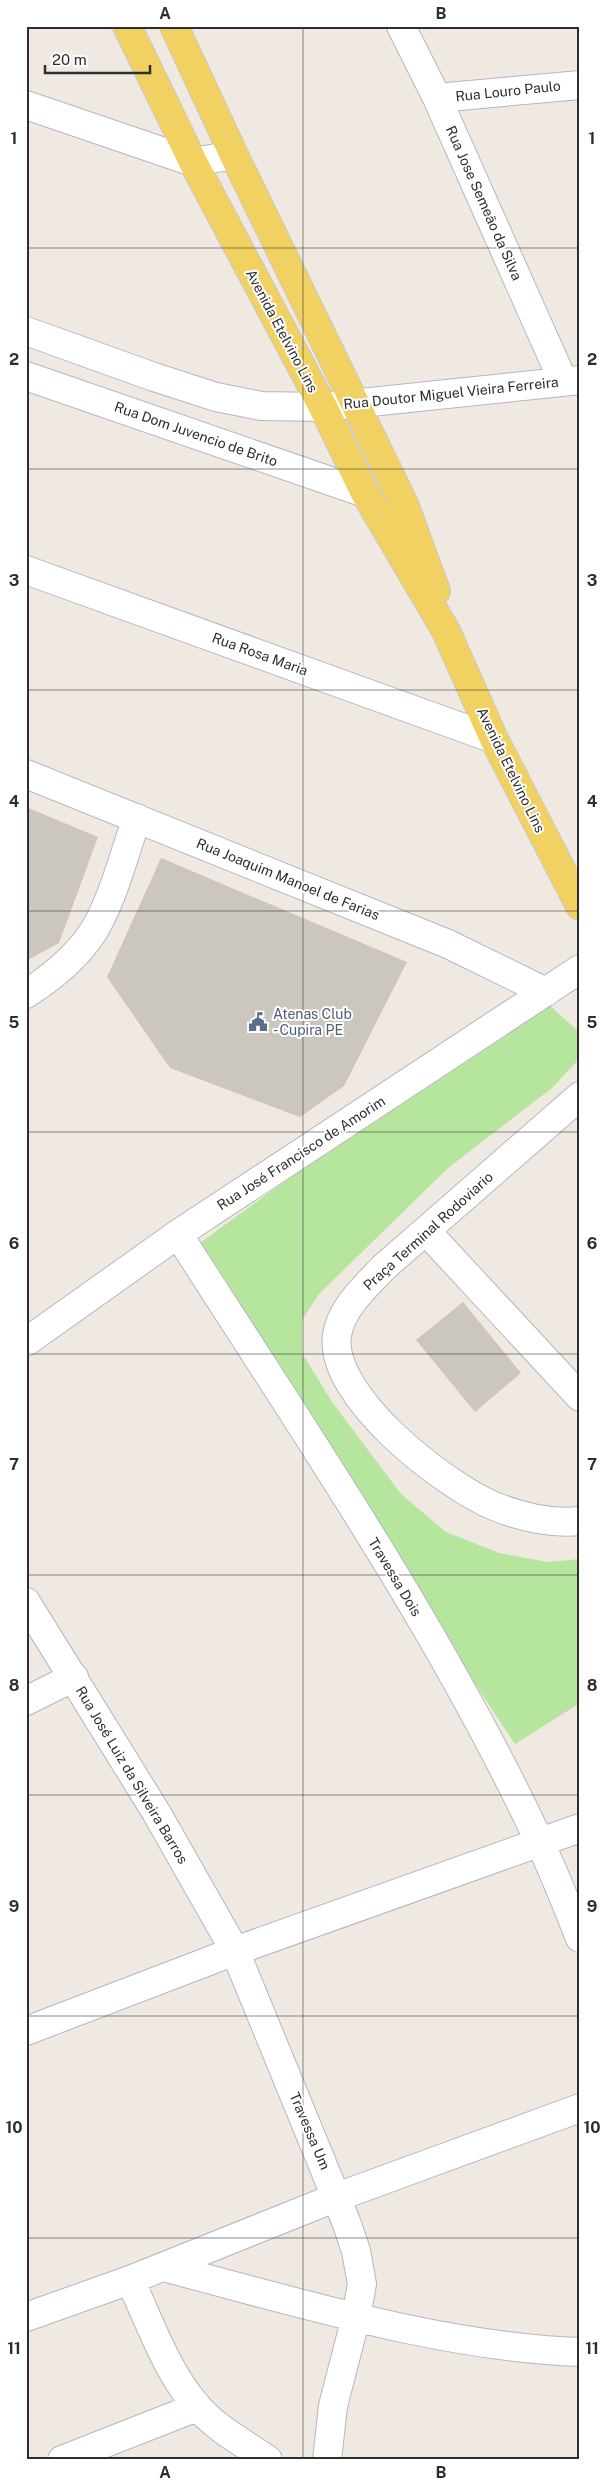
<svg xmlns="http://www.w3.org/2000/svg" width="606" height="2486" viewBox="0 0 606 2486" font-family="'Public Sans',sans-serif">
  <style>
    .green { fill: #b6e59e }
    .building { fill: #cbc7bf }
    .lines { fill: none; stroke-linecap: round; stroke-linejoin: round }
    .minor-casing { stroke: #b4b7c1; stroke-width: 30 }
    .major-casing { stroke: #c9c9c9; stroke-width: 30 }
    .minor { stroke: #fff; stroke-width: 28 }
    .major { stroke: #f2d163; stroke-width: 28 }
    .grid { fill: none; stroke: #2e2e2e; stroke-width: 1; stroke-opacity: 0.55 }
    .labels { text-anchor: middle; stroke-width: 4; stroke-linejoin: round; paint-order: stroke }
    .street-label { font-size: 14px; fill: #2e2e2e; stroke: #fff }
    .service-label { font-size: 14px; fill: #4e5e75; stroke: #fff; text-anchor: start }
    .neatline { fill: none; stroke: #2e2e2e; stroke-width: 2 }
    .grid-label { font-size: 16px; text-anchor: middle; font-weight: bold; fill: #2e2e2e }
  </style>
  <rect width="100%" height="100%" fill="#efe9e1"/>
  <path class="green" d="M547 1003 580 1033V1058L552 1088 448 1168 319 1294 302 1320V1353L332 1402 401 1494 446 1532 499 1553 548 1562 580 1559V1703L515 1744 407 1581 200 1243 505 1021Z"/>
  <path class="building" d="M26 807 98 837 59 943 26 961Z
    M161 858 407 962 344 1086 300 1117 170 1068 107 977Z
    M463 1302 521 1373 475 1412 416 1340Z"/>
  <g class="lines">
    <g class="minor-casing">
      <path id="minor" d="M401 26 437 98 563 381
        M437 98 580 85
        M26 105 193 162 234 155
        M26 331 154 377 216 397 261 406 323 407 580 380
        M26 376 365 493
        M26 570 494 739
        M26 774 448 944 546 992
        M26 994C51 978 76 958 93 932 113 900 124 854 137 818
        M580 1096 384 1267C366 1286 341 1308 337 1335 328 1396 444 1485 494 1506 521 1517 551 1524 580 1521
        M426 1231 580 1397
        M178 1234C305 1433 440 1629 540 1843 555 1874 567 1906 580 1938
        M26 1342 178 1234 580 969
        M26 1602 156 1812 235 1951 347 2224 356 2251 362 2284 356 2317 333 2406 327 2460
        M26 1701 74 1677
        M26 2031 235 1951 580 1828
        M163 2267C297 2302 441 2347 580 2352
        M130 2280C149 2320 167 2373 197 2406 215 2428 244 2443 268 2460
        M26 2317 130 2280 337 2197 580 2108
        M62 2460 197 2407"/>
    </g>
    <g class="major-casing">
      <path id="major" d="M127 26 193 162 323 407 365 493 446 631 494 739 580 906
        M174 26 234 155 404 504 436 591"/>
    </g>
    <use href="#minor" class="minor"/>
    <use href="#major" class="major"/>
  </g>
  <path class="grid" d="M303 26V2460M26 248H580M26 469H580M26 690H580M26 911H580M26 1132H580M26 1354H580M26 1575H580M26 1795H580M26 2016H580M26 2238H580"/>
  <defs>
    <g id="civic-bare" transform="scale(1.5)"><path d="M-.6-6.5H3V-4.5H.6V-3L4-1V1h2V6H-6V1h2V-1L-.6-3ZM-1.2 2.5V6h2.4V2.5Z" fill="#5c6f8a" stroke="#fff" stroke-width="2.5" paint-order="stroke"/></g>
  </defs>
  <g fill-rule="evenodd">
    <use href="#civic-bare" x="258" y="1022"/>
  </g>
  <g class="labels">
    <g class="street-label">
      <text transform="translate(508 91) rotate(-6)" y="5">Rua Louro Paulo</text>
      <text transform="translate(484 203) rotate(66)" y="5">Rua Jose Semeão da Silva</text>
      <text transform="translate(282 331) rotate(62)" y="5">Avenida Etelvino Lins</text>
      <text transform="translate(451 393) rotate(-6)" y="5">Rua Doutor Miguel Vieira Ferreira</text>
      <text transform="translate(196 434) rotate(19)" y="5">Rua Dom Juvencio de Brito</text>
      <text transform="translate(260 654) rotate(20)" y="5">Rua Rosa Maria</text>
      <text transform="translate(511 770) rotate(64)" y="5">Avenida Etelvino Lins</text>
      <text transform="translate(288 879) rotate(22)" y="5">Rua Joaquim Manoel de Farias</text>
      <text transform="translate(301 1153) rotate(-33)" y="5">Rua José Francisco de Amorim</text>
      <text transform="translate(428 1231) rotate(-42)" y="5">Praça Terminal Rodoviario</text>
      <text transform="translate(395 1577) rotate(59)" y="5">Travessa Dois</text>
      <text transform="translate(132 1775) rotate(59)" y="5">Rua José Luiz da Silveira Barros</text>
      <text transform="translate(310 2131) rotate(67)" y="5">Travessa Um</text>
    </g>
    <g class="service-label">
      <text x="273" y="1019">Atenas Club<tspan x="273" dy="16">- Cupira PE</tspan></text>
    </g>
  </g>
  <rect width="606" height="2486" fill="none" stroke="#ffffff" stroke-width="55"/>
  <path d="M45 65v8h105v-8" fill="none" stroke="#2e2e2e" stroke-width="2.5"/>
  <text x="52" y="65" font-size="15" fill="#2e2e2e" stroke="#ffffff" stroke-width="4" paint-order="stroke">20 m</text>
  <rect x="28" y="28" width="550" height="2430" class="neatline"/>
  <g class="grid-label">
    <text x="165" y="19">A</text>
    <text x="441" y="19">B</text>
    <text x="14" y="144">1</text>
    <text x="592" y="144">1</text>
    <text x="14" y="365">2</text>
    <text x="592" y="365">2</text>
    <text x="14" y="586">3</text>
    <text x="592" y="586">3</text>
    <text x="14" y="807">4</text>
    <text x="592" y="807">4</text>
    <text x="14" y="1028">5</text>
    <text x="592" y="1028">5</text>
    <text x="14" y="1249">6</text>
    <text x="592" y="1249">6</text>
    <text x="14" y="1470">7</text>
    <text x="592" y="1470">7</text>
    <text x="14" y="1691">8</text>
    <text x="592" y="1691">8</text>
    <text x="14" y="1912">9</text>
    <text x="592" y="1912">9</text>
    <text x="14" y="2133">10</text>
    <text x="592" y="2133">10</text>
    <text x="14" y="2354">11</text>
    <text x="592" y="2354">11</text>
    <text x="165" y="2478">A</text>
    <text x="441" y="2478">B</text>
  </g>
</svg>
